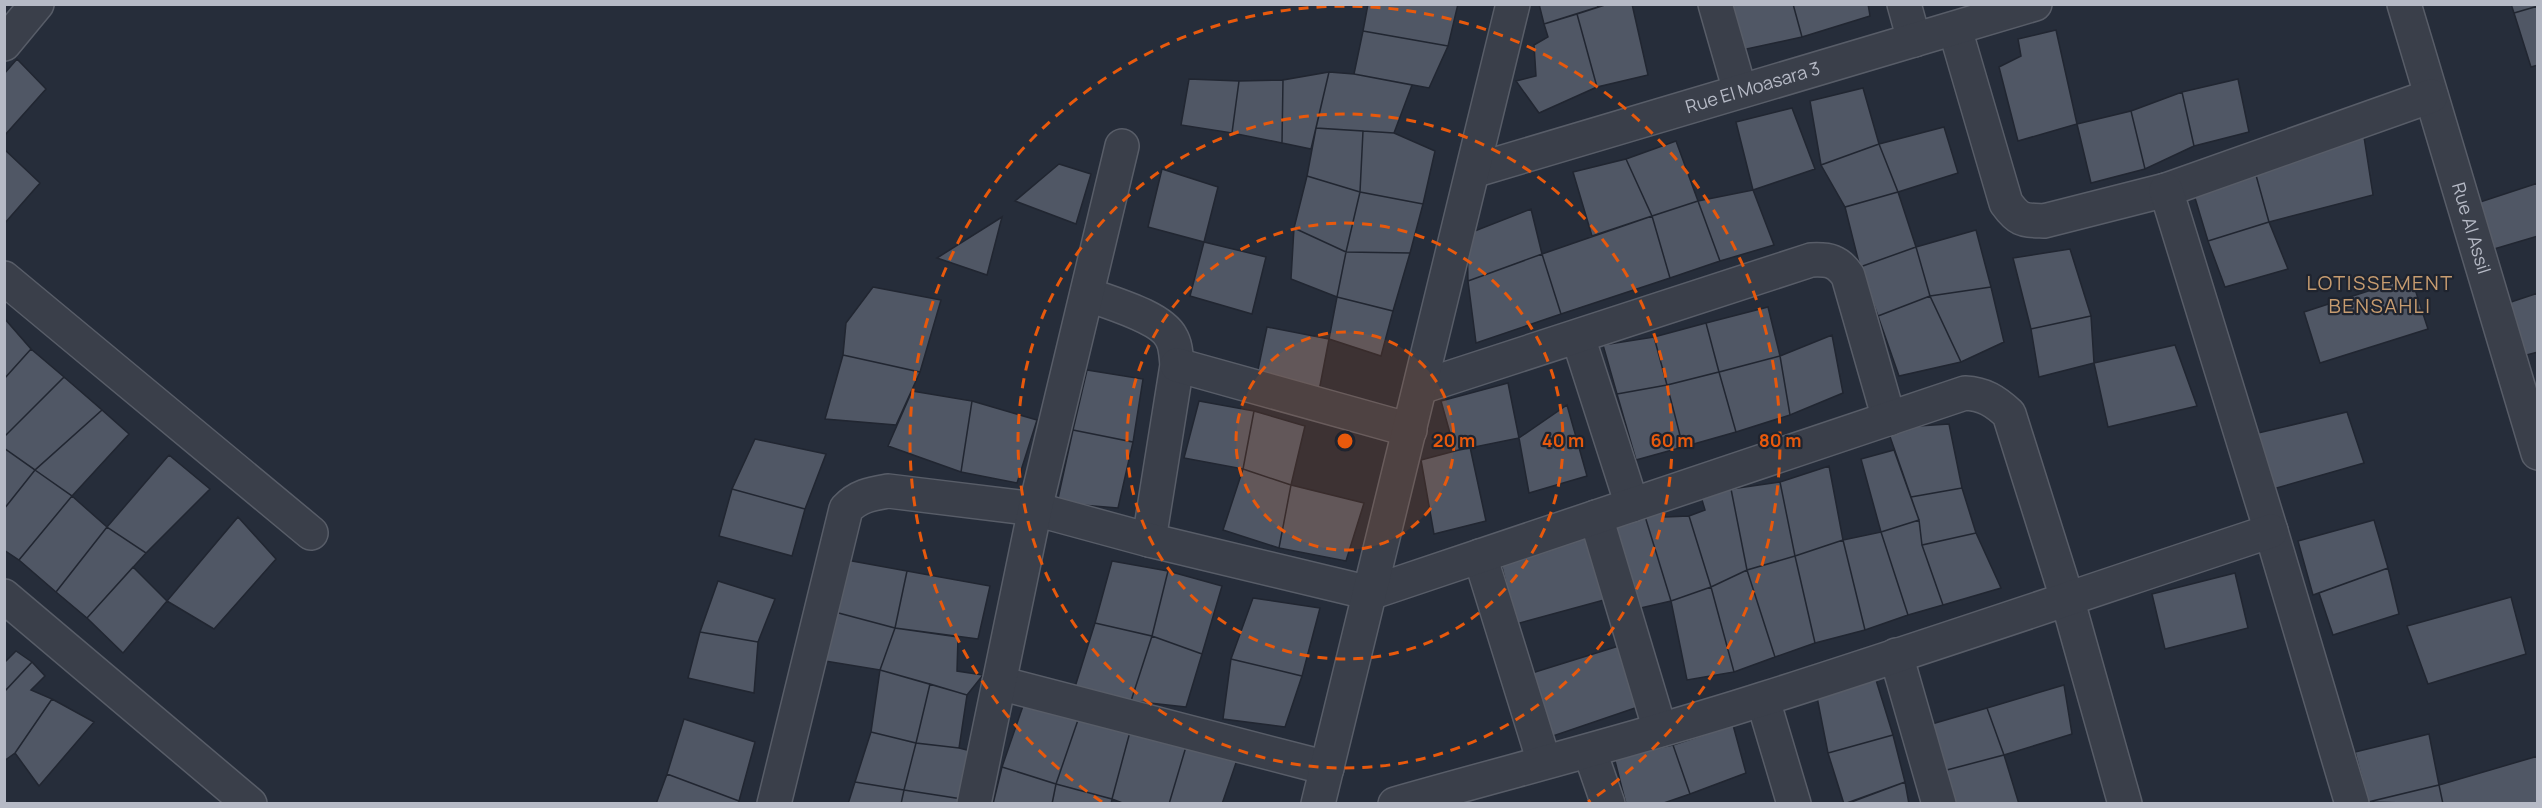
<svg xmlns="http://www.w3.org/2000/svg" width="2542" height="808" viewBox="0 0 2542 808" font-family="Manrope,sans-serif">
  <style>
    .building { fill: #505765; stroke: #212631; stroke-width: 1.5 }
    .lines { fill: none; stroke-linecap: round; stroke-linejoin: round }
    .street-casing { stroke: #585d68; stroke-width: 36 }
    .street { stroke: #3a3f4a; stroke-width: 33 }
    .ring { fill: none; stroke: #e8590c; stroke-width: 3; stroke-dasharray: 10 8 }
    .labels { text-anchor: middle; stroke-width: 4.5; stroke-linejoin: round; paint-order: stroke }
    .street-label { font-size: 18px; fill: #b6bac6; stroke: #1f242f }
    .neighbourhood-label { font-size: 20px; letter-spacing: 1.5px; fill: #c79c70; stroke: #1f242f }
    .centre { fill: #e8590c; stroke: #1f242f; stroke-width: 3 }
    .ring-label { font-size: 18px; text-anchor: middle; font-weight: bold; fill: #e8590c; stroke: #1f242f; stroke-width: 4.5; stroke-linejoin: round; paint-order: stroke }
  </style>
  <rect width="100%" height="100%" fill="#262d3a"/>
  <path class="building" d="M1368 4H1458L1448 46 1363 31Z
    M1539 4H1597L1598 7 1544 24Z
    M1608 4H1632L1648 75 1597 87 1577 14Z
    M1723 4H1793L1802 37 1742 50Z
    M1793 4H1868L1870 16 1802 37Z
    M2511 4H2538V6L2514 13Z
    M2538 6V65L2531 67 2514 13Z
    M1577 14 1597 87 1539 113 1516 81 1536 76 1534 45 1548 37 1544 24Z
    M2056 30 2077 124 2018 141 1999 67 2021 56 2018 39Z
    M1363 31 1448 46 1429 88 1354 74Z
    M17 59 46 89 4 136V74Z
    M1329 72 1311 149 1282 143 1283 80Z
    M1329 72 1354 74 1412 85 1394 133 1316 128Z
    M1189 79 1239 81 1232 133 1181 125Z
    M2238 79 2249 132 2194 146 2182 92Z
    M1283 80 1282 143 1232 133 1239 81Z
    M1863 88 1879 144 1821 165 1810 101Z
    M2182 92 2194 146 2145 169 2131 111Z
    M1792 108 1815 169 1753 190 1736 122Z
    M2131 111 2145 169 2091 183 2077 124Z
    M1944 127 1958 173 1898 192 1879 144Z
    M1316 128 1363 131 1360 192 1307 176Z
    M1363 131 1394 133 1435 151 1423 204 1360 192Z
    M2364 137 2373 195 2269 222 2254 168Z
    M1676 141 1698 201 1652 216 1626 159Z
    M1879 144 1898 192 1845 207 1821 165Z
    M5 150 40 183 4 224V151Z
    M1626 159 1652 216 1592 236 1573 172Z
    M1059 164 1091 174 1076 224 1015 201Z
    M2254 168 2269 222 2208 241 2192 188Z
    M1162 169 1218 187 1204 242 1148 227Z
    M1307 176 1360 192 1346 252 1294 228Z
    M2538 183V236L2484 252 2471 205Z
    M1753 190 1774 245 1720 261 1698 201Z
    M1360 192 1423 204 1410 253 1346 252Z
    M1898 192 1916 247 1860 267 1845 207Z
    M1698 201 1720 261 1670 278 1652 216Z
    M1531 209 1542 254 1468 281 1467 234Z
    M1652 216 1670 278 1561 314 1542 254Z
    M1002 217 987 275 937 258Z
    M2269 222 2288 269 2225 287 2208 241Z
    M1294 228 1346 252 1337 297 1291 279Z
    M1976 230 1991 287 1930 296 1916 247Z
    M1204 242 1266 257 1252 314 1190 296Z
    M1916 247 1930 296 1878 316 1860 267Z
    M2070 249 2091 316 2031 329 2013 258Z
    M1346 252 1410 253 1393 311 1337 297Z
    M1542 254 1561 314 1476 343 1468 281Z
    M2411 277 2428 329 2320 363 2304 312Z
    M873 287 941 300 920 372 843 355 846 323Z
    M1991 287 2004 342 1961 362 1930 296Z
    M2538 293V352L2519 357 2505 304Z
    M1930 296 1961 362 1899 376 1878 316Z
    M1337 297 1393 311 1381 356 1329 339Z
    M1768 307 1780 356 1719 372 1706 323Z
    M2091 316 2094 363 2039 377 2031 329Z
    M4 318 31 349 4 379Z
    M1706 323 1719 372 1667 385 1654 337Z
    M1267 327 1329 339 1319 391 1256 379Z
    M1832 335 1843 393 1790 415 1780 356Z
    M1654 337 1667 385 1617 394 1603 345Z
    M2175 345 2197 406 2108 427 2094 363Z
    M31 349 64 377 4 437V379Z
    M843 355 920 372 896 425 825 419Z
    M1780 356 1790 415 1736 432 1719 372Z
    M1087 370 1143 379 1133 442 1073 430Z
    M1719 372 1736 432 1683 447 1667 385Z
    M64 377 102 410 35 470 4 448V437Z
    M1508 383 1519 438 1455 451 1441 401Z
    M1667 385 1683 447 1636 460 1617 394Z
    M912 391 972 401 961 472 888 446Z
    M972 401 1037 420 1017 483 961 472Z
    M1199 401 1254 411 1243 469 1184 458Z
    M1567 405 1587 476 1529 493 1519 438Z
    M102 410 129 434 72 496 35 470Z
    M1254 411 1305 426 1291 485 1243 469Z
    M2347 412 2364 463 2273 489 2258 433Z
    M1949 424 1962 488 1911 497 1887 428Z
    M1073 430 1133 442 1118 508 1057 503Z
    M755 439 826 454 805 509 732 489Z
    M1470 447 1486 521 1434 534 1421 460Z
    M4 448 35 470 4 509Z
    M1894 450 1919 520 1881 532 1861 459Z
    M169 455 210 489 146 553 107 527Z
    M1829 466 1843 540 1795 556 1780 482Z
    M1243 469 1291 485 1279 548 1223 530Z
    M35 470 72 496 19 560 4 550V509Z
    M1780 482 1795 556 1747 570 1731 489Z
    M1291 485 1364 503 1346 561 1279 548Z
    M1962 488 1976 533 1922 545 1919 520 1911 497Z
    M732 489 805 509 792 556 719 536Z
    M1731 489 1747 570 1711 587 1689 516 1705 510 1699 490Z
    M72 496 107 527 56 592 19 560Z
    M1662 501 1665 517 1689 516 1711 587 1671 601 1644 513Z
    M1644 513 1671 601 1632 610 1610 522Z
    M238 517 276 559 214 629 167 601Z
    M1919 520 1922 545 1943 605 1908 615 1881 532Z
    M2374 520 2388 568 2313 595 2298 541Z
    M107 527 146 553 87 618 56 592Z
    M1881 532 1908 615 1865 630 1843 540Z
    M1976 533 2001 588 1943 605 1922 545Z
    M1584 534 1604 600 1516 624 1499 555Z
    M1843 540 1865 630 1815 643 1795 556Z
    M1795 556 1815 643 1775 657 1747 570Z
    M841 559 907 571 895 628 831 611Z
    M1112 561 1168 571 1152 636 1095 623Z
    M133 567 167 601 123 653 87 618Z
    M2388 568 2399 614 2333 635 2319 593Z
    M1747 570 1775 657 1734 672 1711 587Z
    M907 571 990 586 978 639 895 628Z
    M1168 571 1222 586 1202 654 1152 636Z
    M2235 573 2248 628 2165 649 2152 594Z
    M718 581 775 599 758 642 700 632Z
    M1711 587 1734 672 1687 680 1671 601Z
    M2511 597 2526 654 2428 684 2407 626Z
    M1253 598 1320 608 1302 676 1231 659Z
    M831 611 895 628 880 670 819 660Z
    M1095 623 1152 636 1131 701 1075 687Z
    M895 628 958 637 957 671 983 675 967 695 880 670Z
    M700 632 758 642 754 693 688 678Z
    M1152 636 1202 654 1186 707 1131 701Z
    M1622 645 1638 707 1550 737 1532 673Z
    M16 651 32 662 4 692V663Z
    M1231 659 1302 676 1285 727 1223 719Z
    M32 662 45 676 31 690 52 699 15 753 4 761V692Z
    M880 670 930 684 916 743 871 732Z
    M1876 680 1893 735 1828 753 1817 697Z
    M930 684 967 695 959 748 916 743Z
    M2064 685 2072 734 2004 755 1987 708Z
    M52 699 94 722 39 786 15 753Z
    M1024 703 1079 717 1056 784 1002 767Z
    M1987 708 2004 755 1939 772 1925 726Z
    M1079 717 1131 728 1112 799 1056 784Z
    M684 719 755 742 739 801 667 774Z
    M1733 725 1746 773 1690 794 1673 745Z
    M1131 728 1188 740 1169 804H1125L1112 799Z
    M871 732 916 743 904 790 855 782Z
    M2429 734 2439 785 2368 802 2355 752Z
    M1893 735 1905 782 1844 804 1828 753Z
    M1188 740 1238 757 1222 804H1169Z
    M916 743 959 748 979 753 962 799 904 790Z
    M1673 745 1690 794 1661 804H1626L1614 757Z
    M2004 755 2019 804H1949L1939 772Z
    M2538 756V804H2443L2439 785Z
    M1002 767 1056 784 1052 804H993Z
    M667 774 739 801 738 804H656Z
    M855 782 904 790 901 804H848Z
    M1905 782 1909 804H1846Z
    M1056 784 1112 799 1111 804H1052Z
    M2439 785 2443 804 2368 802Z
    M904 790 962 799 961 804H901Z"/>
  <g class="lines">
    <g class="street-casing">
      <g id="street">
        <path d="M1715 4 1740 91"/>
        <path d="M1904 4 1914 40"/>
        <path id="s1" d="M2404 4 2538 453"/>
        <path d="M1955 29 2006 203C2019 221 2023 220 2044 221L2166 190 2431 96"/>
        <path d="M4 44 37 4"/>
        <path id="s2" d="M1473 171 2035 4"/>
        <path d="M2166 190 2271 531 2352 804"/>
        <path d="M4 278 311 533"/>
        <path d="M1087 294C1109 303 1160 316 1171 337 1176 345 1176 356 1177 365L1149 540"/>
        <path d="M1578 337 1632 505"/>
        <path d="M1177 365 1410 430"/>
        <path d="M1421 387 1811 260C1829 259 1838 261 1848 276L1889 419"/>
        <path d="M1596 517 1660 730"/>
        <path d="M1480 556 1544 762"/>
        <path d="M4 596 250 804"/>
        <path d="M1896 655 1939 804"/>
        <path d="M999 683 1327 768"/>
        <path d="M1763 700 1794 804"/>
        <path d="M1590 752 1608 804"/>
        <path d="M774 804 846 509C858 496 871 494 888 491L1035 509 1149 540 1370 593 1965 393C1984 394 1995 401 2009 414L2067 598 2125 804"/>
        <path d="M974 804 1035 509 1122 146"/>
        <path d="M1318 804 1513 4"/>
        <path d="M1395 804C1518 769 1642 738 1763 699 1933 645 2102 587 2271 531"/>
      </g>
    </g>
    <use href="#street" class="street"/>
  </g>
  <circle cx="1345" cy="441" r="109" fill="#e8590c" fill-opacity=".12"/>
  <g class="ring">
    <circle cx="1345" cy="441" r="109"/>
    <circle cx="1345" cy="441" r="218"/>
    <circle cx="1345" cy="441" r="327"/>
    <path d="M1102 802A435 435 0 1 1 1588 802"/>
  </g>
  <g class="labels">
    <g class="street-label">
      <text dy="6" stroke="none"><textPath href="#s2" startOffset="292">Rue El Moasara 3</textPath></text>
      <text dy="6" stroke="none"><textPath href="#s1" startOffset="234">Rue Al Assil</textPath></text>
    </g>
    <g class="neighbourhood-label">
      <text x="2380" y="290">LOTISSEMENT<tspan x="2380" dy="23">BENSAHLI</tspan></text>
    </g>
  </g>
  <circle cx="1345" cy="441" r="9" class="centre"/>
  <g class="ring-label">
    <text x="1454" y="447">20 m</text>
    <text x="1563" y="447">40 m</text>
    <text x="1672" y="447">60 m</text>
    <text x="1780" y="447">80 m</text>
  </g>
  <rect width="2542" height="808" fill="none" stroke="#b6bac6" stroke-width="12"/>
</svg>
